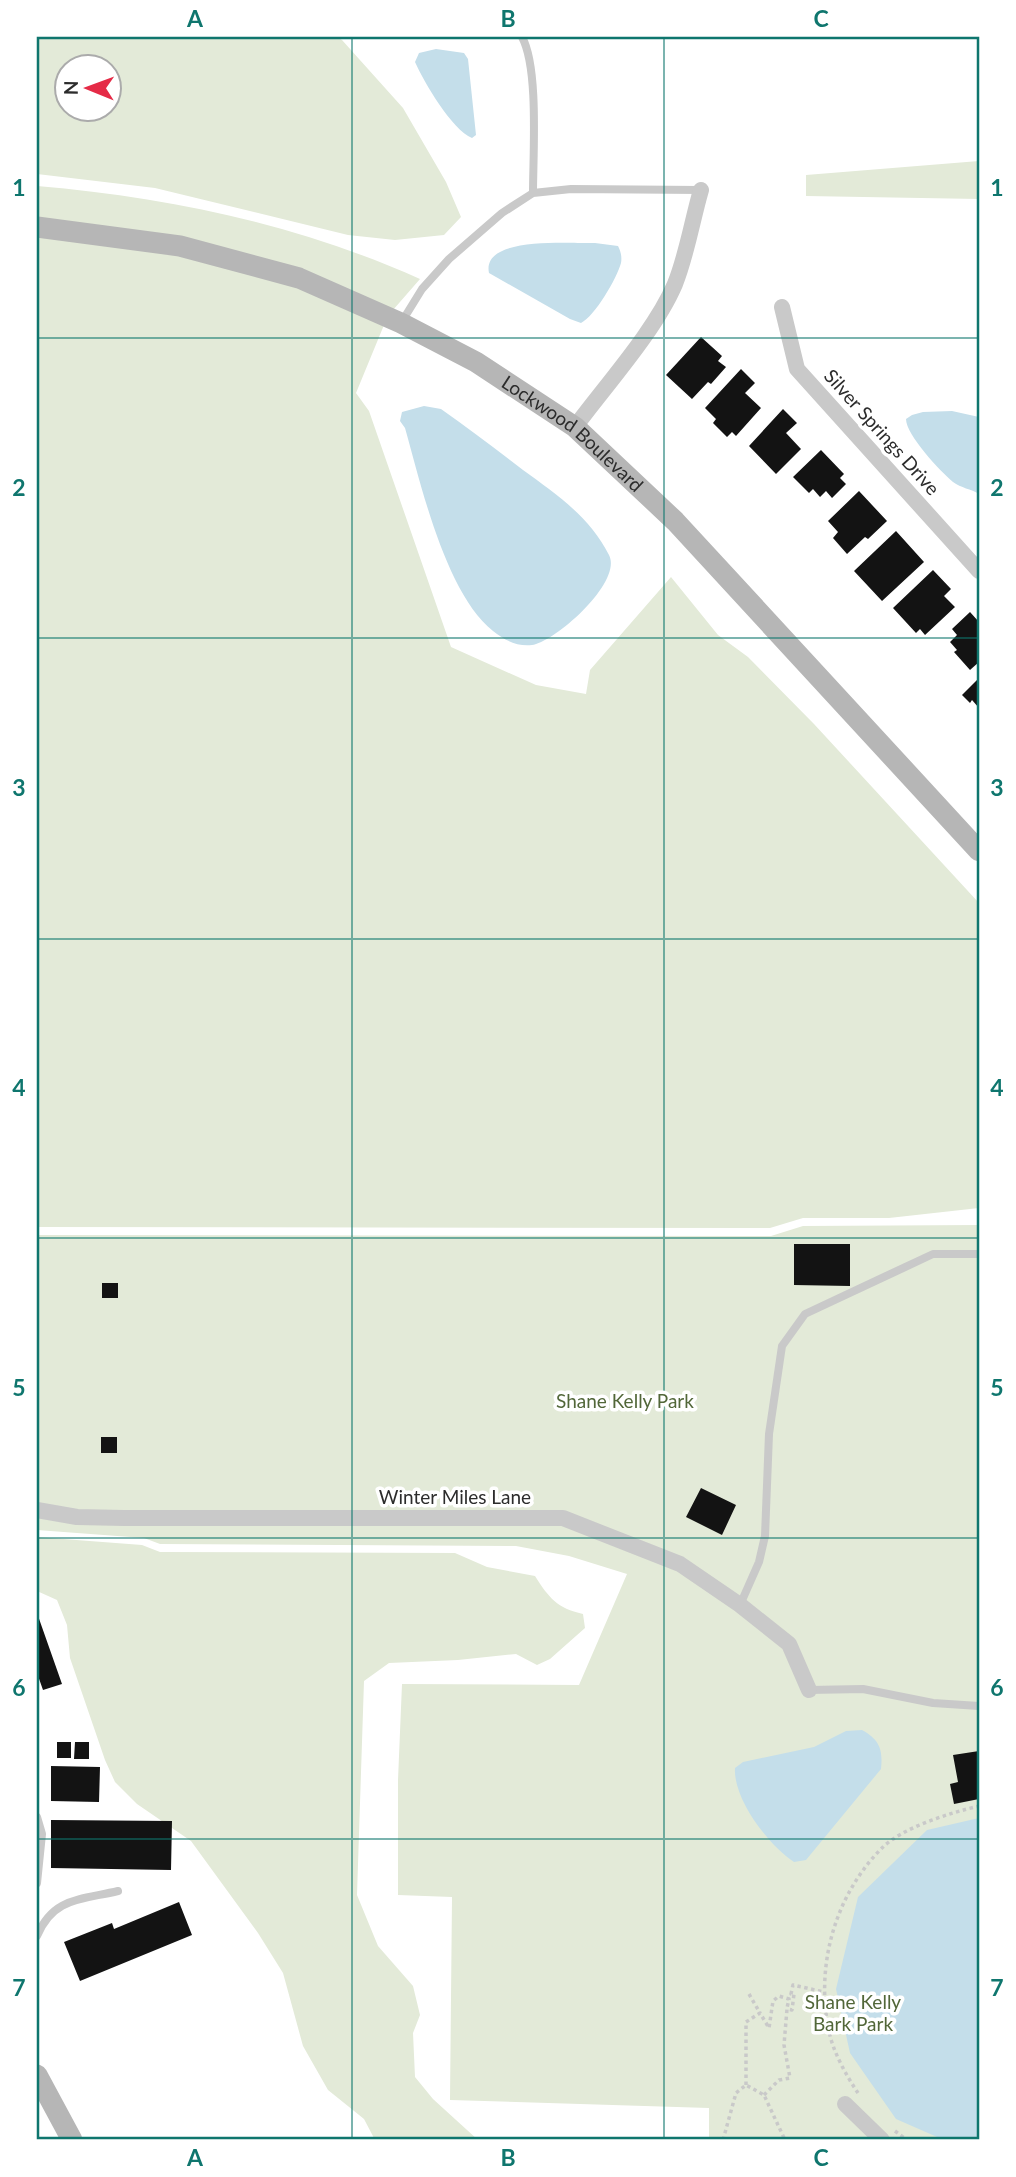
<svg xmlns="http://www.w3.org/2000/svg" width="1016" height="2177" viewBox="0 0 1016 2177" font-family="Lato,sans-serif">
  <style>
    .green { fill: #e3ead8; fill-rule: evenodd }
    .water { fill: #c4deea }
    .building { fill: #131313 }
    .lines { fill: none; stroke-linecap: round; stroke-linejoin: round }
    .path { stroke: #c9c9c9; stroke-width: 3.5; stroke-dasharray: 3.5 3.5; stroke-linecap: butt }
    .lane { stroke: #c9c9c9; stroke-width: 8 }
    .street { stroke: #c9c9c9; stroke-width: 16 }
    .secondary { stroke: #b6b6b6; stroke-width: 21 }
    .grid { fill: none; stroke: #0f766e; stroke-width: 2; stroke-opacity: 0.55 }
    .labels { text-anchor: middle; stroke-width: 7; stroke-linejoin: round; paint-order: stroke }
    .street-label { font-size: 19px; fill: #2c2c2c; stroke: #fff }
    .park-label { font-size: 19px; fill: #526739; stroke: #fff }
    .neatline { fill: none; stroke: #0f766e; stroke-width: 2.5 }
    .grid-label { font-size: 23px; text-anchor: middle; font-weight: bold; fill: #0f766e }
  </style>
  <rect width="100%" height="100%" fill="#fff"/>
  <path class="green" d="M37 37H337L342 40 403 108 446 182 461 217 444 235 395 240 348 235 155 188 37 174ZM66 66H108V108H66Z
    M979 161V199L806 196V175Z
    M37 186C168 197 300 225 420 279L393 310 37 219Z
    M37 236 177 255 295 286 384 325 356 393 369 411 451 647 536 685 586 694 590 670 671 577 718 635 748 657 814 724 979 903V1208L889 1218H803L770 1228 37 1227Z
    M979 1225V2140H709V2108L450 2100 452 1897 398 1895V1780L402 1684 579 1685 627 1574 569 1556 516 1546 160 1544 144 1538 37 1530V1235L771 1236 803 1226Z
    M37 1537 142 1545 160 1552 455 1553 487 1567 535 1576C549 1598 557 1608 583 1614L585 1628 550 1659 537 1665 516 1654 458 1660 389 1663 364 1681 357 1895 378 1946 413 1986 420 2015 413 2033 415 2077 433 2099 478 2140H375L364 2119 328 2090 303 2046 283 1973 258 1933 191 1841 137 1804 115 1782 105 1760 70 1658 67 1625 57 1600 37 1591Z"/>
  <path class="water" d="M436 49 464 53 468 59 476 135 472 138C452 130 424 82 415 62L419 53Z
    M595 243 618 246C621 252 622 257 621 263 617 278 595 316 581 323L570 319 489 273C481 235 573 244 595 243Z
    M424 406 441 409C469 429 496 449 523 470 556 494 590 517 609 555 623 582 555 642 532 645 518 647 504 640 493 631 446 594 421 485 405 428L400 421 402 412Z
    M952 411 979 417V494C971 489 961 488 953 482 941 472 906 435 906 419L912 415 923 412Z
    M862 1730C880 1740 883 1750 881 1769L806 1860 794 1862C769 1846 733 1799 735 1768L743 1762 814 1747 846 1731Z
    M979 1818V2140H944L896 2119 850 2053 836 1989 858 1897 927 1830Z"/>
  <path class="building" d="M701 337 722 356 718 361 726 367 711 384 708 382 692 399 666 375Z
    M741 369 755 383 745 393 761 408 736 436 732 432 727 437 713 423 716 419 705 408Z
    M783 409 797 423 786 433 801 449 776 474 749 446Z
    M821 450 844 474 840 478 846 484 832 498 826 491 820 497 813 489 809 493 793 477Z
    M859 491 887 521 868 539 865 537 847 554 833 538 838 532 828 521Z
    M896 531 924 562 882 601 854 571Z
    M933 570 951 589 944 596 955 607 925 635 920 629 916 633 893 608Z
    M970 612 979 622V662L970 670 954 652 957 650 950 642 957 635 952 629Z
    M979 678V708L972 700 970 703 962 695Z
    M794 1244H850V1286L794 1285Z
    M102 1283H118V1298H102Z
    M101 1437H117V1453H101Z
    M701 1488 736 1505 722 1535 686 1517Z
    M37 1613 62 1684 43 1690 37 1673Z
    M57 1742H71V1758H57Z
    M75 1742H89V1759H74Z
    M979 1751V1799L954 1804 950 1784 958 1782 953 1755Z
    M51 1766 100 1767 99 1802 51 1801Z
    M51 1820 172 1821 171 1870 51 1868Z
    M179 1902 192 1935 80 1981 64 1942 112 1923 114 1929Z"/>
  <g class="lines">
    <path class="path" d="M749 1994 760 2013
      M815 1998H825
      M746 2085V2022L760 2013 769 2028 773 2001 779 1996 789 1999 787 2008
      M858 2093C846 2075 833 2052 829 2031 815 1966 835 1895 882 1848 903 1827 950 1813 979 1806
      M764 2095 779 2080 790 2078 784 2045 787 2009 792 2010 794 1994H791L793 1985 824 1992
      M895 2131 907 2140
      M723 2140 736 2093 746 2085 764 2095 785 2140"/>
    <path class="lane" d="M522 37C539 68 533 154 533 193
      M401 323 422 289 449 259 502 213 533 193 571 189 701 190
      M740 1605 759 1562 765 1536 769 1434 782 1346 805 1314 933 1254H979
      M809 1690 863 1689 933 1703 979 1706
      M37 1817 42 1834 37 1883
      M37 1936C53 1897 81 1900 118 1891"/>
    <path class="street" d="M782 307 797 369 979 571
      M575 427C606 385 655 331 675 284 687 254 692 221 701 190
      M37 1510 77 1517 124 1518H563L680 1564 740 1605 789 1644 809 1690
      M845 2104 882 2140"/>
    <g class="secondary">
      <path id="s1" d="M37 227 180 246 299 278 401 323 476 362 575 427 675 521 979 851"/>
      <path d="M37 2075 72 2140"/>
    </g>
  </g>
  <path class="grid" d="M352 37V2140M664 37V2140M37 338H979M37 638H979M37 939H979M37 1238H979M37 1538H979M37 1839H979"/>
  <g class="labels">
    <g class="street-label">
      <text transform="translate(882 432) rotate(48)" y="7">Silver Springs Drive</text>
      <text dy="7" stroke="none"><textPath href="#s1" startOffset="584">Lockwood Boulevard</textPath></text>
      <text x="455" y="1504">Winter Miles Lane</text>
    </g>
    <g class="park-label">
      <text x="625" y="1408">Shane Kelly Park</text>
      <text x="853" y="2009">Shane Kelly<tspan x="853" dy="22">Bark Park</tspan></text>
    </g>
  </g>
  <rect width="1016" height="2177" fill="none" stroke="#ffffff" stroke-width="77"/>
  <g transform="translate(88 88) rotate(271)"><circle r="33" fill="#ffffff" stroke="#ababab" stroke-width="2"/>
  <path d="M0-5L12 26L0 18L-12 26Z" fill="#e52b47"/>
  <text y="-10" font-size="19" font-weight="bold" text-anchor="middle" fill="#2c2c2c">N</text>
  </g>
  <rect x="38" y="38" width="940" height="2100" class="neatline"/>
  <g class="grid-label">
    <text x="195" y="27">A</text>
    <text x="508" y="27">B</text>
    <text x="821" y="27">C</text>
    <text x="19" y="196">1</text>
    <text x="997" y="196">1</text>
    <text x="19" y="496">2</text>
    <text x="997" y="496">2</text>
    <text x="19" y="796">3</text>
    <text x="997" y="796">3</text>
    <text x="19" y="1096">4</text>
    <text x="997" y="1096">4</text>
    <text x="19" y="1396">5</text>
    <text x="997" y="1396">5</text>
    <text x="19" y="1696">6</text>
    <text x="997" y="1696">6</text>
    <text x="19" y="1996">7</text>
    <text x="997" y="1996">7</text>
    <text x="195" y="2166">A</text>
    <text x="508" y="2166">B</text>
    <text x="821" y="2166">C</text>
  </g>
</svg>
